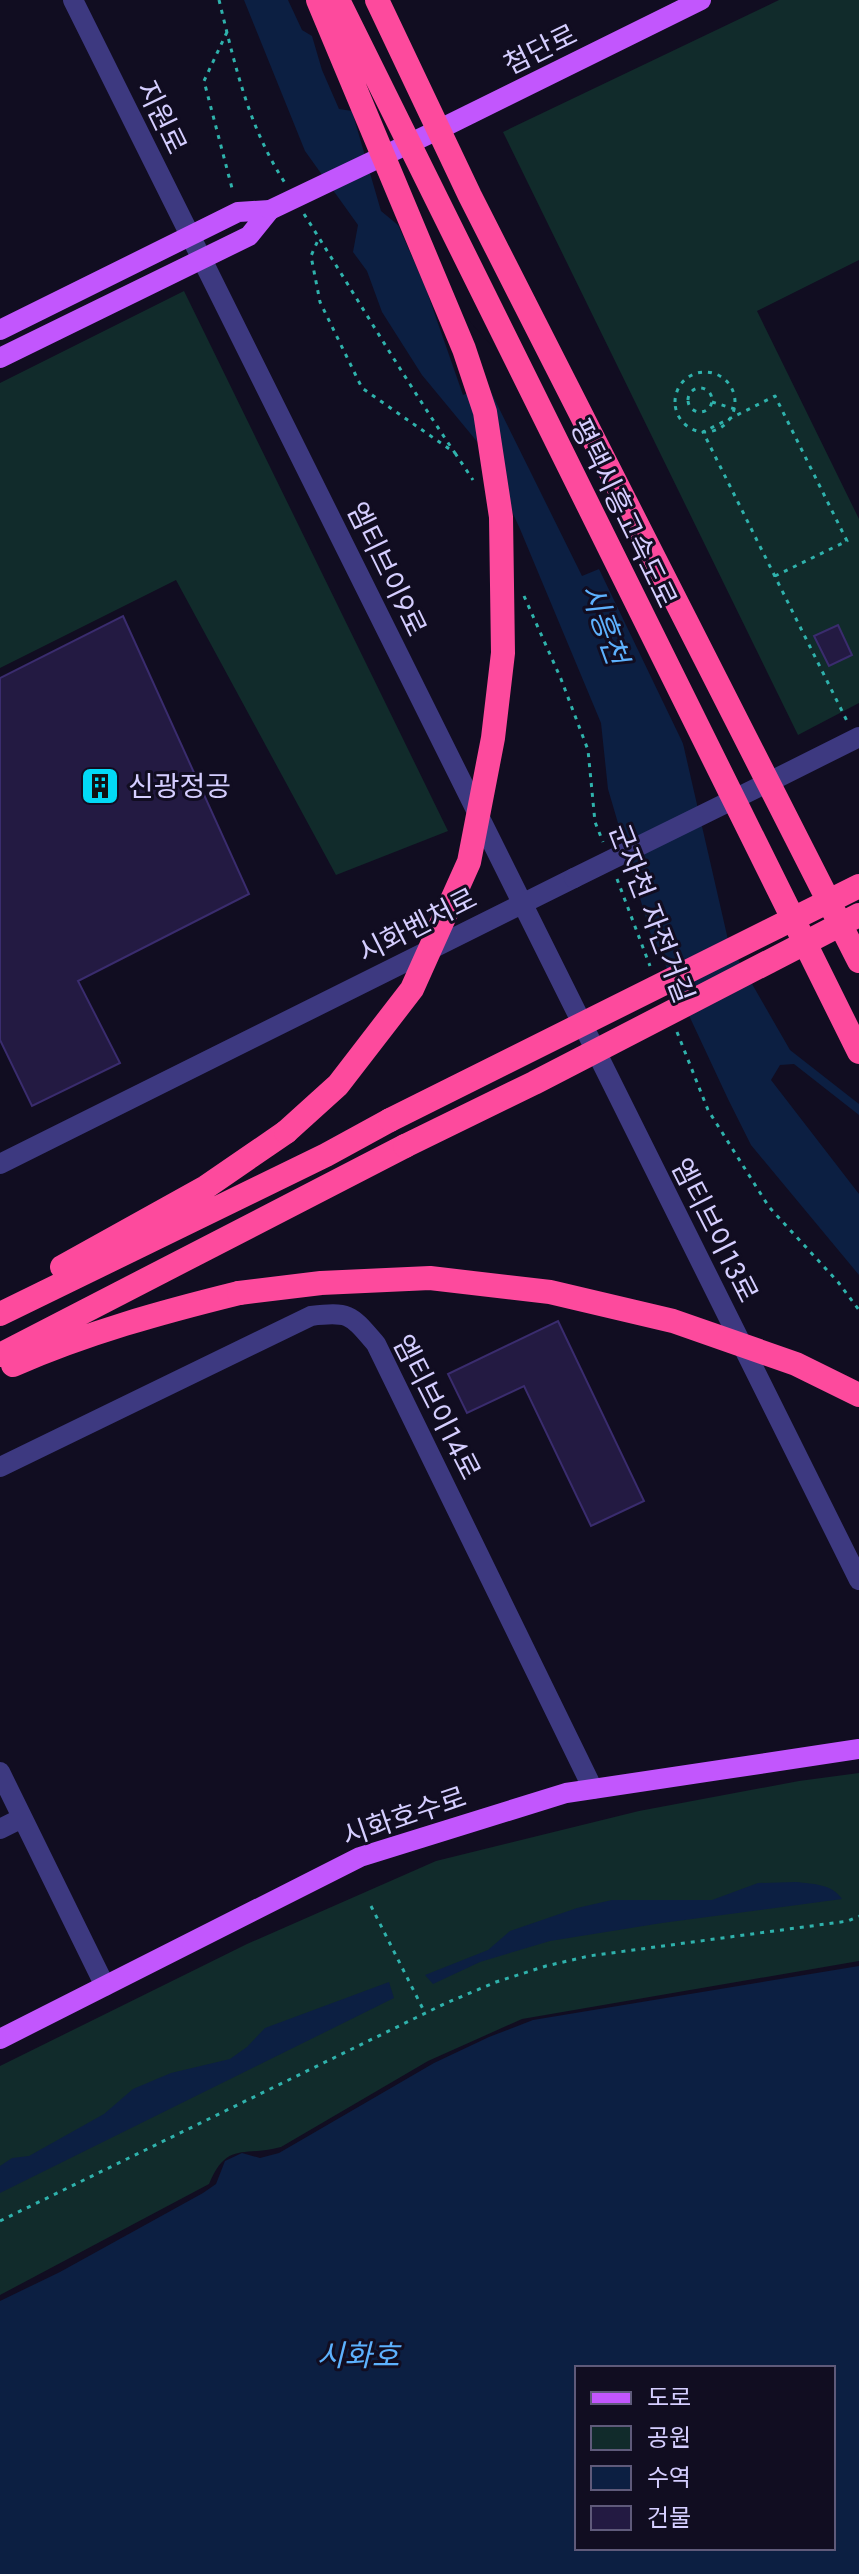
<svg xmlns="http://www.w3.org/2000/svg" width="859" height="2574" viewBox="0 0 859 2574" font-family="Jost,'Noto Sans KR',sans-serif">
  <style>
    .green { fill: #112b2b }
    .water { fill: #0c1f42; fill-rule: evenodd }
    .pier { fill: #110d21 }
    .building { fill: #231a42; stroke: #3a2c6e; stroke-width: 2 }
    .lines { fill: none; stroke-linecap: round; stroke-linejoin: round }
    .path { stroke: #2fb2ac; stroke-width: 3; stroke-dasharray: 4 6; stroke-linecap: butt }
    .minor { stroke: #3d3980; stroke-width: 20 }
    .major { stroke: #c256fd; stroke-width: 20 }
    .highway { stroke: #fd4a9d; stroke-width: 24 }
    .minor-bridge { stroke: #3d3980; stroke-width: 20 }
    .major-bridge { stroke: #c256fd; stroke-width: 20 }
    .highway-bridge { stroke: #fd4a9d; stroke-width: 24 }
    .labels { text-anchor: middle; stroke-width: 6; stroke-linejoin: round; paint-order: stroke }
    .street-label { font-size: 28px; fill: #d5ceff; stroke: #110d21 }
    .poi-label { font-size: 28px; fill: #d5ceff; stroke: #110d21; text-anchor: start }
    .water-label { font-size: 30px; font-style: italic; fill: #5db1fd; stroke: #110d21 }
  </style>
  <rect width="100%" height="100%" fill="#110d21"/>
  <path class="green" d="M779 0H859V260L757 311 859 519V703L798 735 503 132Z
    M184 291 448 831 336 875 176 580 0 668V383Z
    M859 1773V1961L522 2019 428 2061 281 2147C243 2157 227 2141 209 2184L0 2295V2066L247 1944 436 1861 639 1811 799 1781Z"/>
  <path class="water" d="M244 0H288L302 30 312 36 322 70 339 109 352 111 381 211 415 239 662 652 729 944 790 1050 859 1104V1115L794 1064 780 1065 771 1080 859 1194V1275L751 1145 728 1099 650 932 608 789 601 723 520 529 484 450 422 375 382 312 367 271 353 252 358 225 305 151Z
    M796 1882C814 1884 832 1884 842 1899L662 1923 550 1941 480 1962 433 1984 425 1975 488 1950 510 1931 577 1908 612 1900H712L758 1883Z
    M859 1966V2574H0V2301L60 2272 203 2193 216 2184 225 2161 242 2153 260 2158 279 2153 434 2063 489 2037 533 2020ZM577 2368H833V2548H577Z
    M389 1982 394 1998 0 2193V2166L12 2158 29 2156 104 2114 133 2089 171 2073 230 2059 247 2047 265 2028Z"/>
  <path class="pier" d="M395 218 418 237 437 286 531 388 665 651 690 758 599 569 582 576 488 386 463 395 425 286Z"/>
  <path class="building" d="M123 616 249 894 78 981 120 1063 32 1106 0 1040V678Z
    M838 625 852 655 829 666 814 636Z
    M558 1321 644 1501 591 1526 524 1386 467 1413 448 1374Z"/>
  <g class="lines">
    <path class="path" d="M219 0C235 65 248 126 285 183
      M227 32 204 81 233 192
      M304 214C354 293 402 375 455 453L362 388 320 302 311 256 319 238
      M675 402a30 30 0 1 1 60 0a30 30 0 1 1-60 0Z
      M688 400a12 12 0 1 1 24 0a12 12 0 1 1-24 0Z
      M712 402 735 409
      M455 453 473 480
      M775 576 847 541 775 396 703 432 847 721
      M524 596 561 679 588 750 595 822 603 842
      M617 879 650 966
      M677 1032 708 1110 769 1207 838 1282 859 1310
      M371 1906 425 2013
      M0 2221 444 2004 496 1982 546 1966 589 1956 848 1921 859 1916"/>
    <path class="minor" d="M73 0 859 1580
      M769 782 859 737
      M0 1164 574 878
      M0 1467 311 1316C350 1311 351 1315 376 1344L593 1789
      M0 1772 105 1986
      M0 1829 22 1818"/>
    <path class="major" d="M446 126 701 0
      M0 330 238 212 270 210
      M0 358 249 236 270 210
      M0 2039 360 1857 566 1793 859 1749"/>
    <path class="highway" d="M62 1267 206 1187 286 1132
      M0 1314 326 1155 390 1120
      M0 1355 405 1146
      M13 1365C86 1333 162 1312 239 1293"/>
    <path class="minor-bridge" d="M574 878 769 782"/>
    <path class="major-bridge" d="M270 210 446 126"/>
    <path class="highway-bridge" d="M338 0 859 1052
      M377 0 470 196 859 961
      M390 1120 859 886
      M286 1132 338 1085 412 989 469 862 493 738 503 653 501 517 485 412 464 349 318 0
      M405 1146 534 1083 859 915
      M239 1293 321 1283 430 1278 550 1292 673 1321 796 1364 859 1395"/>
  </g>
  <defs>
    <g id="building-square" transform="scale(2)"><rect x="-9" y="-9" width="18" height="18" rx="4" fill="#02daf6" stroke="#110d21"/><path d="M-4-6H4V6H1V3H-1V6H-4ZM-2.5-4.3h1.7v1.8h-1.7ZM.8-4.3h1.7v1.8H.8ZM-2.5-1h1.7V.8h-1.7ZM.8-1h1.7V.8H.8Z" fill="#111"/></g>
  </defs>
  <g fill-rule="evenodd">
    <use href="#building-square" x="100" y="786"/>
  </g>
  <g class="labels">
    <g class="street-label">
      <text transform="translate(540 49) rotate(-26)" y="10">첨단로</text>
      <text transform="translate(162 117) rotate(64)" y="10">지원로</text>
      <text transform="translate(624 513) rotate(64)" y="10">평택시흥고속도로</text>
      <text transform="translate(387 569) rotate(64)" y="10">엠티브이9로</text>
      <text transform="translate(652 913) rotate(69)" y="10">군자천 자전거길</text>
      <text transform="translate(417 925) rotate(-27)" y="10">시화벤처로</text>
      <text transform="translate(715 1230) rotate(63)" y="10">엠티브이13로</text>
      <text transform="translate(437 1407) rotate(63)" y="10">엠티브이14로</text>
      <text transform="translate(404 1816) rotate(-19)" y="10">시화호수로</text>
    </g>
    <g class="poi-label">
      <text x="128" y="796">신광정공</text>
    </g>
    <g class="water-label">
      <text transform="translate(604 624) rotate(70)" y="10">시흥천</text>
      <text x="358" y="2366">시화호</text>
    </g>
  </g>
  <rect x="575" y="2366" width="260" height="184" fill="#110d21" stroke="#5f5a7a" stroke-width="2"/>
  <rect x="591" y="2392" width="40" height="12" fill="#c256fd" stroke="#5f5a7a" stroke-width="2"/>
  <text x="647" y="2406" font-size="24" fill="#d5ceff">도로</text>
  <rect x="591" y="2426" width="40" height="24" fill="#112b2b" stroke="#5f5a7a" stroke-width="2"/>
  <text x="647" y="2446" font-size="24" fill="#d5ceff">공원</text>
  <rect x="591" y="2466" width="40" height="24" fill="#0c1f42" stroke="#5f5a7a" stroke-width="2"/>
  <text x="647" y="2486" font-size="24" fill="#d5ceff">수역</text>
  <rect x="591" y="2506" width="40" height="24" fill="#231a42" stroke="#5f5a7a" stroke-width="2"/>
  <text x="647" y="2526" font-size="24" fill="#d5ceff">건물</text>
</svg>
